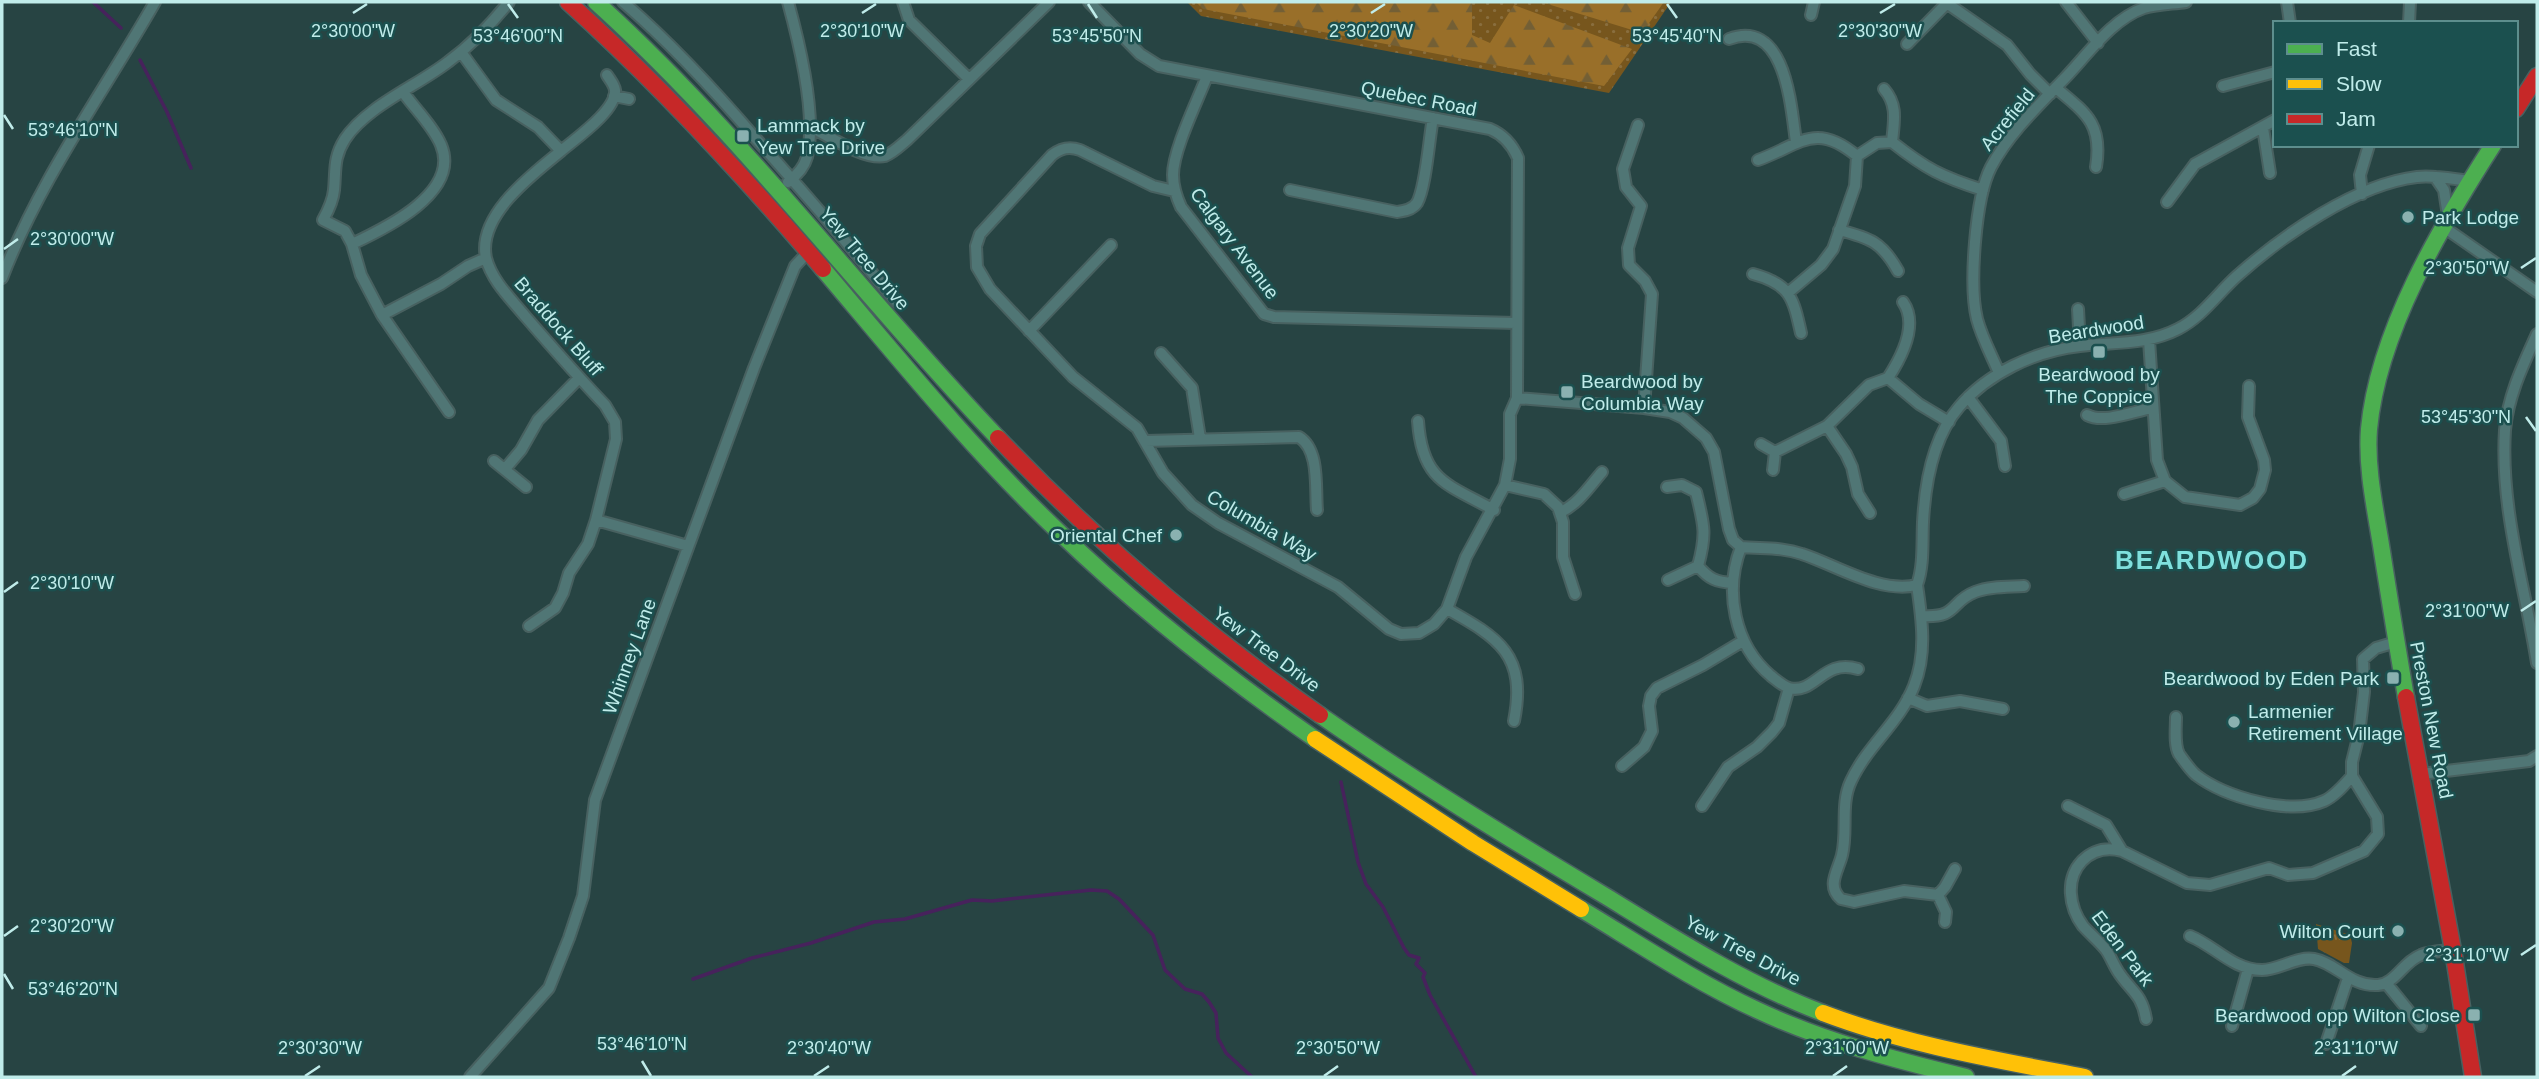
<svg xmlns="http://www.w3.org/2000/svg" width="2539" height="1079" viewBox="0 0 2539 1079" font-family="Helvetica,sans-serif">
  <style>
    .grass { fill: url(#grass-dots) }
    .forest { fill: url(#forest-firs) }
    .park { fill: url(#park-tufts) }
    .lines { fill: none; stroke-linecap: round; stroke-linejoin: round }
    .stream { stroke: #47225c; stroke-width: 3.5 }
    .street-casing { stroke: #486160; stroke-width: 14 }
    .fast-casing { stroke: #486160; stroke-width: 19 }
    .slow-casing { stroke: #486160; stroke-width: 19 }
    .jam-casing { stroke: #486160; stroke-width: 19 }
    .street { stroke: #507675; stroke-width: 10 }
    .fast { stroke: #4caf50; stroke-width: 16 }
    .slow { stroke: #ffc107; stroke-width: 16 }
    .jam { stroke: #c62828; stroke-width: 16 }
    .ticks { fill: none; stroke: #c0ecea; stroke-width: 2.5 }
    .poi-dot { fill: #8ab1b0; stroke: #1b504f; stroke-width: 2.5 }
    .labels { text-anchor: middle; stroke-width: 5; stroke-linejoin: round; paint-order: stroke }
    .street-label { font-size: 19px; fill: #c0ecea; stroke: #1b504f }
    .poi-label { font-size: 19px; fill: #c0ecea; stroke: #1b504f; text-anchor: start }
    .district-label { font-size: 26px; font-weight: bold; letter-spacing: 2px; fill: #7fe0dd; stroke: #1b504f }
    .ticks-label { font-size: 18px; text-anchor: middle; fill: #c0ecea; stroke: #1b504f; stroke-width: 5; stroke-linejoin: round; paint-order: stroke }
  </style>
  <defs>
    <pattern id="grass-dots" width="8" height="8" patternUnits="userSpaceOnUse" patternTransform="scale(1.75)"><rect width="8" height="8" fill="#77561d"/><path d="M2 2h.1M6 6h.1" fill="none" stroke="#896e3e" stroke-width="1.8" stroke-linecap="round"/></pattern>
    <pattern id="forest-firs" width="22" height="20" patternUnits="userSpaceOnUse" patternTransform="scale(1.75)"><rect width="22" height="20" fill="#996f29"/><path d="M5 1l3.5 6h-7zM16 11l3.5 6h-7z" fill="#735f35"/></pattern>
    <pattern id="park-tufts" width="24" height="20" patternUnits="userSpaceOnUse" patternTransform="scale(1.75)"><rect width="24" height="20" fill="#77561d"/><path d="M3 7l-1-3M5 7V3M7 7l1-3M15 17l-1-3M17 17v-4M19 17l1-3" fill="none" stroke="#896e3e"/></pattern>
  </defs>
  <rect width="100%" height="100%" fill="#274443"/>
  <path class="grass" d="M1187 2H1671L1609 93 1201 16Z"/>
  <path class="forest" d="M1196 2H1472V35L1490 43 1514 5 1632 49 1604 86 1203 9Z
    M1541 2H1664L1642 33Z"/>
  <path class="park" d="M2316 924 2350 935 2352 943 2349 963H2344L2318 949Z"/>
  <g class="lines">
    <path class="stream" d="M93 2 121 28
      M140 60 167 112 191 168
      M1341 782 1358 862 1366 884 1383 907 1404 948 1409 955 1419 958 1416 964 1425 973 1423 977 1430 995 1476 1077
      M693 979 752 958 811 943 874 922 905 919 972 900 992 901 1091 890 1107 891 1119 899 1153 935 1165 970 1185 989 1202 994 1209 1002 1216 1013 1218 1038 1226 1053 1252 1077"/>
    <g class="street-casing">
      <path id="street" d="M623 2C672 44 715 91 757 140 805 193 851 248 897 302
        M903 2 909 20 969 79
        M1089 2 1140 54 1159 66 1490 129C1504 135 1512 144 1518 158L1517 398 1510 414V459L1505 485 1466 557 1447 609 1434 624 1419 633 1401 634 1389 629 1338 587 1218 523 1192 505 1163 473 1137 428 1073 377 990 289 977 267 976 246 980 234 1052 155C1061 148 1069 146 1080 150L1153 186 1174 191
        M1945 2 2007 45 2030 74 2050 94
        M2066 2 2098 43
        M2287 2 2290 23
        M1811 15 1814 2
        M2409 23 2410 2
        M1729 39C1786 18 1791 107 1796 142
        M1907 44 1947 3
        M461 52 496 100 538 127 561 151C533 174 477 215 486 258 492 281 511 299 525 316 551 346 577 376 605 405L615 422 616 439 596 520
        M1207 76C1197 102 1173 150 1173 175 1173 187 1176 196 1181 207L1264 314 1274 317 1516 323
        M2223 86 2275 72
        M2056 88C2086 113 2103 124 2096 167
        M1884 89C1898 105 1894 121 1892 142
        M614 96 629 99
        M1638 125 1623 169 1626 187 1641 206 1628 248 1629 265 1645 281 1652 294 1644 408
        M809 126C827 135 865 161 885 156 893 153 900 146 907 140L1049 2
        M2263 128 2270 173
        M561 151C575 139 617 110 615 90 614 84 610 80 607 75
        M1758 160C1800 145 1815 121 1857 156
        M2435 177 2444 190 2448 216
        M788 182C796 176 804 168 807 157 817 117 799 42 788 2
        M1290 190 1397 212C1404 211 1412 210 1417 203 1426 187 1429 138 1433 118
        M2362 194 2360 175 2369 145
        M2167 202 2195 164 2275 120
        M2445 228 2537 292
        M1839 230C1870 238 1882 242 1898 271
        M352 244C384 229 461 193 441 145 433 126 415 109 403 92
        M1753 274C1790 284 1793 297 1801 333
        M2 278C40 179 103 93 155 2
        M1789 292 1821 265 1833 249 1855 186 1857 156 1877 143 1892 142C1926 169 1942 177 1983 190
        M2078 309 2080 346
        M382 315 441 284 468 266 486 258
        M1029 331 1111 245
        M2537 334C2523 365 2508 396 2505 430 2500 509 2525 586 2537 663
        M2149 340 2157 460 2165 481 2185 497 2240 505 2253 498 2260 489 2265 470 2264 460 2248 417 2249 386
        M1161 353 1192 388 1200 438
        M1999 373C1992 356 1982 338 1977 319 1969 286 1975 198 1991 167 2009 133 2039 105 2065 78 2088 54 2112 19 2144 8 2158 4 2173 4 2186 2
        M1888 378C1901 358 1919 325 1903 302
        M1968 397 2001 441 2005 466
        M1517 398 1644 408 1670 412 1683 418 1706 438 1714 452 1729 529 1733 540 1741 547C1762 549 1782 547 1802 554 1836 565 1880 594 1917 585 1924 565 1922 543 1923 522 1925 484 1933 437 1959 407 1988 373 2035 351 2080 346 2114 342 2147 345 2178 329 2202 317 2218 293 2237 276 2282 236 2356 184 2417 177 2435 175 2452 179 2470 181
        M449 412 382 315 361 275 352 244 345 231 323 220C328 211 333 201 334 190 336 170 333 158 345 139 367 106 417 86 448 62 470 46 492 23 509 2
        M2087 415C2104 424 2134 411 2152 408
        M1418 421C1422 481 1447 484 1494 510
        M1146 441 1299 437C1320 450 1315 488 1317 510
        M1761 444 1775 452 1773 470
        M1775 452 1827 426
        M494 461 526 487
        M505 469 521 450 538 420 579 378
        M1505 485 1544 494 1558 507 1563 522V557L1575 594
        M1667 487 1682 485 1696 492C1704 525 1707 533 1698 566 1709 579 1716 582 1733 583
        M2124 494 2165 481
        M1561 512C1579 503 1589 487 1602 472
        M1870 513 1858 494 1852 467 1846 454 1827 426 1869 385 1888 378 1919 404 1949 422
        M1741 547C1724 591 1734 645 1771 676 1776 680 1783 686 1789 688 1815 695 1823 658 1858 669
        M1668 580 1698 566
        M1917 585C1922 619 1927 654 1914 686 1900 722 1867 746 1851 781 1840 804 1848 831 1842 855 1838 871 1826 886 1841 899L1854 902 1904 891 1938 895 1945 887 1955 869
        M1447 609C1499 638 1527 655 1514 721
        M1922 616C1959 618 1949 602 1975 592 1990 586 2008 587 2024 586
        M529 626 555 608 563 593 569 573 588 544 596 520 688 546
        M1908 698 1927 706 1960 701 2003 709
        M2176 717C2176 728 2174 745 2179 754 2184 761 2190 770 2196 775 2225 797 2290 816 2324 801 2335 796 2344 785 2352 776
        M1622 766 1644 747 1652 731 1649 706 1651 696 1657 688 1703 665 1743 641
        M2421 774 2529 761 2537 756
        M1702 806 1728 767 1757 747 1772 732 1779 723 1789 688
        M2068 806 2106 825 2122 851
        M1938 895 1946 912 1945 922
        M2190 936C2215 946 2233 970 2262 970 2279 970 2297 956 2314 959 2336 963 2351 987 2378 985 2395 984 2404 961 2421 955 2430 951 2442 951 2453 950
        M2386 983 2421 1026
        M2146 1019C2142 994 2131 991 2119 973 2114 966 2111 957 2106 950 2099 941 2090 934 2083 926 2069 907 2065 879 2082 861 2093 850 2107 847 2122 851L2187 883 2210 885 2269 868 2288 875 2313 873 2364 851 2378 834 2377 817 2352 776V762L2359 734 2364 692 2363 659 2376 648 2396 642
        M2232 1026 2248 969
        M2326 1044 2348 978
        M470 1077 549 988 569 938 583 896 595 800 754 368 795 266 810 250"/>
    </g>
    <g class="fast-casing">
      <path id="fast" d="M596 2C743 135 861 295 998 438
        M823 269C899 359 974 452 1060 533 1139 609 1225 676 1315 739
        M2406 697C2397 646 2389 596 2381 545 2375 508 2366 467 2369 429 2378 332 2441 226 2493 145
        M1320 715C1413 780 1510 839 1607 897 1677 940 1746 984 1823 1013
        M1581 909C1639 944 1696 982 1757 1010 1823 1041 1895 1060 1966 1077"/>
    </g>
    <g class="slow-casing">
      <path id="slow" d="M1315 739 1473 843 1581 909
        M1823 1013C1907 1045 1997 1060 2085 1077"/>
    </g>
    <g class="jam-casing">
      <path id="jam" d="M568 2C660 85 743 175 823 269
        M2516 109 2537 76
        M998 438C1096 541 1203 633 1320 715
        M2406 697 2453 950 2473 1077"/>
    </g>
    <use href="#street" class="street"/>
    <use href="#fast" class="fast"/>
    <use href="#slow" class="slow"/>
    <use href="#jam" class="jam"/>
  </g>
  <path class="ticks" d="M508 4 518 18M1088 4 1097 18M1667 4 1677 18M353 13 367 4M862 13 876 4M1371 13 1385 4M1880 13 1895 4M4 115 13 129M4 249 18 239M2521 268 2536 258M2526 417 2536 431M4 592 18 582M2521 611 2536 601M4 936 18 926M2521 955 2536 945M4 974 13 989M642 1061 651 1076M305 1076 320 1066M814 1076 829 1066M1324 1076 1338 1066M1833 1076 1847 1066M2342 1076 2356 1066"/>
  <g class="poi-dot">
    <rect x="736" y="129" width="14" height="14" rx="3.5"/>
    <circle cx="2408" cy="217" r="7"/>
    <rect x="2092" y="345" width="14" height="14" rx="3.5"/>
    <rect x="1560" y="385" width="14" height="14" rx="3.5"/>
    <circle cx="1176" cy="535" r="7"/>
    <rect x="2386" y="671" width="14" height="14" rx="3.5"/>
    <circle cx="2234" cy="722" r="7"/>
    <circle cx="2398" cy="931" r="7"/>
    <rect x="2467" y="1008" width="14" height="14" rx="3.5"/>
  </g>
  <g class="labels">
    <g class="street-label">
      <text transform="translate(1419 98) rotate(11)" y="7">Quebec Road</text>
      <text transform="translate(2007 119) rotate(-51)" y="7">Acrefield</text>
      <text transform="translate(1235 243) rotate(53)" y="7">Calgary Avenue</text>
      <text transform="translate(865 258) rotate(50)" y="7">Yew Tree Drive</text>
      <text transform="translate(559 326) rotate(49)" y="7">Braddock Bluff</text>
      <text transform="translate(2096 329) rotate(-9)" y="7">Beardwood</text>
      <text transform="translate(1262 525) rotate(30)" y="7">Columbia Way</text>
      <text transform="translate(1267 649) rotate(37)" y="7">Yew Tree Drive</text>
      <text transform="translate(629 656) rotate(-70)" y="7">Whinney Lane</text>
      <text transform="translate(2432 720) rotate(79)" y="7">Preston New Road</text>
      <text transform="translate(2123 948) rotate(53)" y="7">Eden Park</text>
      <text transform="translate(1743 950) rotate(28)" y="7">Yew Tree Drive</text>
    </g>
    <g class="poi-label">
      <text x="757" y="132">Lammack by<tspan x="757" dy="22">Yew Tree Drive</tspan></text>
      <text x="2422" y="224">Park Lodge</text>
      <text x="2099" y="381" text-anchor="middle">Beardwood by<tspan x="2099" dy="22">The Coppice</tspan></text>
      <text x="1581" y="388">Beardwood by<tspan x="1581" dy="22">Columbia Way</tspan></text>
      <text x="1162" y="542" text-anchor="end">Oriental Chef</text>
      <text x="2379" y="685" text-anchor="end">Beardwood by Eden Park</text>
      <text x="2248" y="718">Larmenier<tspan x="2248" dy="22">Retirement Village</tspan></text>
      <text x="2384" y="938" text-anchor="end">Wilton Court</text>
      <text x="2460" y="1022" text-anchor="end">Beardwood opp Wilton Close</text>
    </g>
    <g class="district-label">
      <text x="2212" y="569">BEARDWOOD</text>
    </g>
  </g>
  <g class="ticks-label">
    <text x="353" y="37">2°30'00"W</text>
    <text x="862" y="37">2°30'10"W</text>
    <text x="1371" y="37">2°30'20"W</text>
    <text x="1880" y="37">2°30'30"W</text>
    <text x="518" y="42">53°46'00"N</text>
    <text x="1097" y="42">53°45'50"N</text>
    <text x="1677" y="42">53°45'40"N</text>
    <text x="73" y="136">53°46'10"N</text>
    <text x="72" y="245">2°30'00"W</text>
    <text x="2467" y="274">2°30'50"W</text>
    <text x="2466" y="423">53°45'30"N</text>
    <text x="72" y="589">2°30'10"W</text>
    <text x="2467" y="617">2°31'00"W</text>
    <text x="72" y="932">2°30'20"W</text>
    <text x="2467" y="961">2°31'10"W</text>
    <text x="73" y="995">53°46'20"N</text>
    <text x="642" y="1050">53°46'10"N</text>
    <text x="320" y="1054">2°30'30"W</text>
    <text x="829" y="1054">2°30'40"W</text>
    <text x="1338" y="1054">2°30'50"W</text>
    <text x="1847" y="1054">2°31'00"W</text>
    <text x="2356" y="1054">2°31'10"W</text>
  </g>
  <rect width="2539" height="1079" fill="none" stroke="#c0ecea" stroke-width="7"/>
  <rect x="2273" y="21" width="245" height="126" fill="#1b504f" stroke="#5d8e8d" stroke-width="2"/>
  <rect x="2287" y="44" width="35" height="10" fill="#4caf50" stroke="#5d8e8d" stroke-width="2"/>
  <text x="2336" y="56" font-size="21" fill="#c0ecea">Fast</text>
  <rect x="2287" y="79" width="35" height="10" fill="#ffc107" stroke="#5d8e8d" stroke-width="2"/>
  <text x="2336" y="91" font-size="21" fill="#c0ecea">Slow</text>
  <rect x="2287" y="114" width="35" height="10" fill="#c62828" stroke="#5d8e8d" stroke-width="2"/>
  <text x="2336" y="126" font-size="21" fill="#c0ecea">Jam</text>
</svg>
